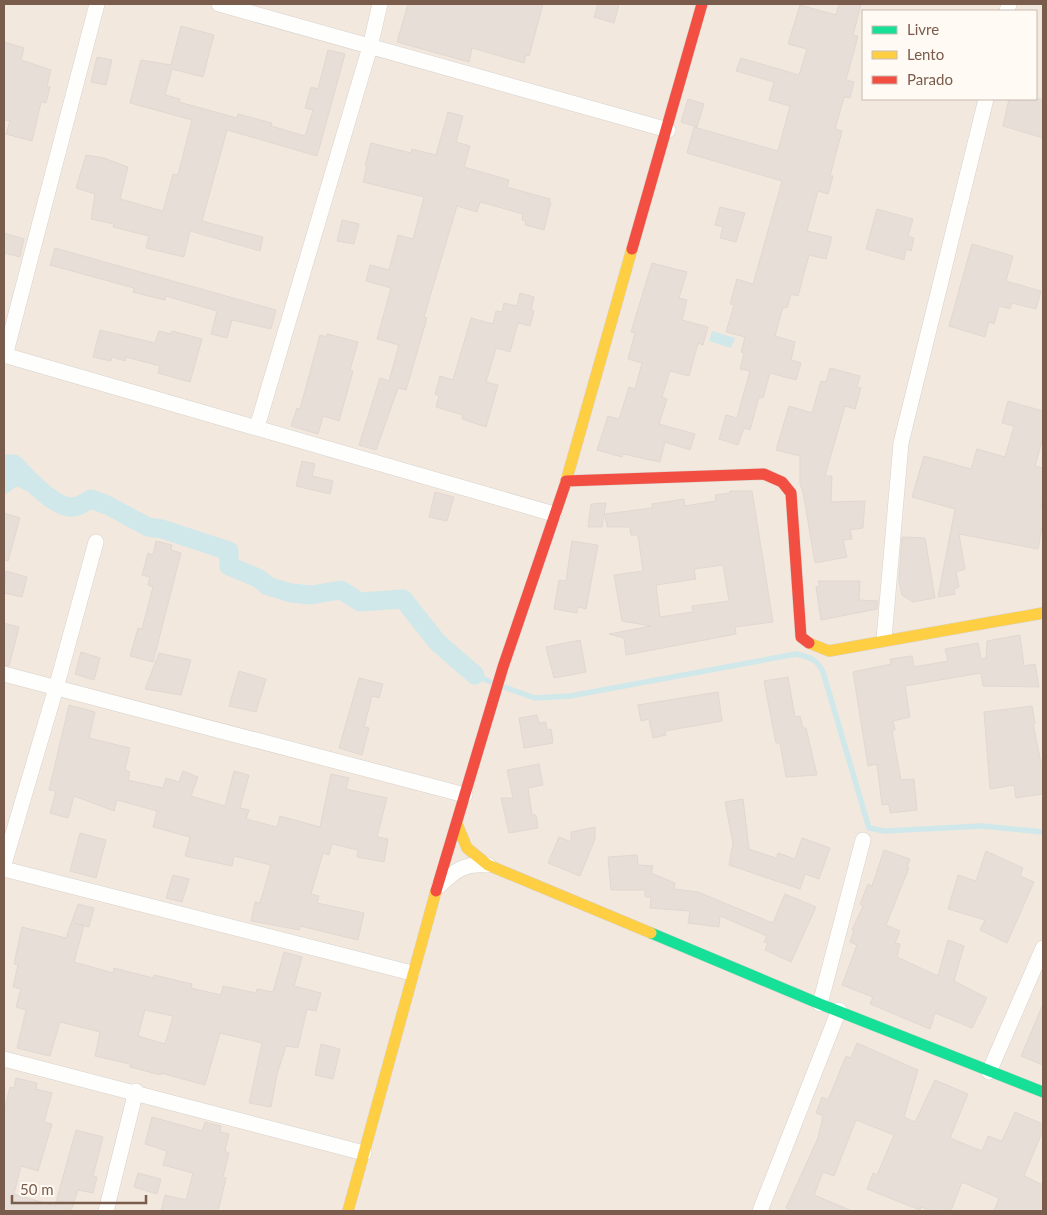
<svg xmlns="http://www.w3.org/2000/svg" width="1047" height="1215" viewBox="0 0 1047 1215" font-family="Lato,sans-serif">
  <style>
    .residential { fill: #f2e8de; fill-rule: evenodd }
    .water { fill: #d0e8ea }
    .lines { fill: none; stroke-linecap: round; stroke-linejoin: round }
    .stream { stroke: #d0e8ea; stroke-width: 5.5 }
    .canal { stroke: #d0e8ea; stroke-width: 19 }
    .building { fill: #e6ded7; stroke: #e2d8d2; fill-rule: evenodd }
    .street-casing { stroke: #d7d1cb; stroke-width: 16 }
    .fast-casing { stroke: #d9d2cb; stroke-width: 12 }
    .slow-casing { stroke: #d9d2cb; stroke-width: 12 }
    .jam-casing { stroke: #d9d2cb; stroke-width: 12 }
    .street { stroke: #fefefd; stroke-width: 15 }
    .fast { stroke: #16e098; stroke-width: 11 }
    .slow { stroke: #ffcf43; stroke-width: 11 }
    .jam { stroke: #f24e42; stroke-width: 11 }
  </style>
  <rect width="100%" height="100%" fill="#f9f5f0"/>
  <path class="residential" d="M4 4H1043V1211H4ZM863 11H1036V99H863Z"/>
  <path class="water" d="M712 331 735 338 731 348 709 341Z"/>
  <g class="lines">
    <path class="stream" d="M475 675 493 683
      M501 686 535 698 570 696 796 654C810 657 817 659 823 672L869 828 885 831 982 826 1043 832"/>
    <path class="canal" d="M4 464H14C27 477 50 504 69 507 77 508 84 503 91 499L107 505 148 527 162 529 229 551V566L258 578 268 586 291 593 311 595 341 590 360 602 403 599 438 643 475 675
      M4 484 13 477H20L33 484"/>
  </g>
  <path class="building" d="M408 4H543L529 56 526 55 524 63 472 48 469 62 397 42Z
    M598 4H619L614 23 594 17Z
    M839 4H861L853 35 858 36 846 80 854 82 850 98 844 97 835 129 842 131 830 176H833L828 194 818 191 807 231 832 237 826 259 809 255 798 296 791 294 787 308 783 307 775 336 795 342 791 360 801 363 796 380 770 373 763 398 759 397 750 430 744 428 738 445 719 439 726 415 737 418 750 371 740 369 744 353 741 352 745 337 726 332 734 305 730 304 737 279 753 284 782 181 687 153 694 127 778 151 790 106 769 100 774 82 736 71 741 58 799 75 807 49 788 44 800 5 836 15Z
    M181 26 214 35 203 77 172 69 165 95 180 99 179 102 237 118 238 114 272 123 271 126 305 136 313 110 305 108 311 87 318 89 328 50 345 54 317 156 227 130 202 221 263 237 260 251 190 231 184 257 146 248 149 236 113 227 114 224 91 219 95 194 76 188 86 155 104 158 128 167 120 199 163 211 173 174 178 175 192 120 130 103 141 60 171 65Z
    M4 42 24 48 21 60 51 70 47 86 50 87 46 103 41 102 32 141 6 134 10 121 4 120Z
    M97 57 112 60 106 85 91 82Z
    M688 99 704 104 697 127 681 122Z
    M1009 99H1043V138L1003 126Z
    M448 112 463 116 456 142 470 146 464 167 509 180 507 187 550 199 549 202H551L544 230 525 225 526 221 522 220 523 214 480 202 477 212 457 206 424 317 427 318 406 390 398 388 376 450 359 445 380 378 389 381 399 345 377 339 391 288 366 281 370 265 389 270 398 235 413 239 424 197 363 182 367 166H365L371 143 411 153 412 149 436 155Z
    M720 207 745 213 736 242 720 238 723 227 715 225Z
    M877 209 913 219 908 236 914 238 911 251 906 249 904 260 866 249Z
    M342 220 359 224 354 244 337 241Z
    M4 233 24 239 20 257 4 253Z
    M972 244 1013 256 1006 281 1041 291 1036 309 1012 303 1010 309 999 306 994 324 989 322 985 337 949 326Z
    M55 248 276 310 271 329 232 320 227 338 211 334 217 311 166 296 165 300 148 296 133 292 134 288 50 265Z
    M652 263 687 272 679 298 687 300 682 320 708 327 703 345 698 343 689 376 670 371 662 397 667 399 659 424 695 434 690 450 665 442 660 462 623 454 622 457 597 450 608 416 619 419 629 387 635 389 642 363 628 359 635 333 631 332Z
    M520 293 534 297 531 310 534 311 530 326 518 323 510 352 496 348 486 382 498 385 486 427 462 419 463 415 436 407 439 396 435 394 440 376 453 380 471 318 493 324 496 311 502 312 504 303 517 306Z
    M100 330 155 343 159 331 171 334 172 331 202 339 190 382 158 373 160 366 126 357 125 361 112 357 111 361 93 357Z
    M327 334 358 342 350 370 353 371 339 421 323 416 318 434 291 426 297 408 300 409 320 335 326 337Z
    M830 368 860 376 857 387 861 388 855 409 845 406 825 476H832L831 502 865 501 863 528 850 530 852 539 843 540 847 557 815 563 803 492 800 484V456L776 450 789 406 812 413 821 381 826 382Z
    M1008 401 1043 411V438L1035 466 1043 468V496L1041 508 1043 509V522L1038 549 959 534 965 569 956 572 959 587 954 589 955 594 938 597 955 509 912 497 924 456 971 469 977 449 1005 457 1014 426 1002 423Z
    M302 461 315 464 312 476 333 481 330 494 296 486Z
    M730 491H752L773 622 735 627 736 634 626 655 624 638 609 634 651 626 622 621 614 575 643 571 638 535H631L630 527H607L605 514 652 508V504L684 499 685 506 716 501 715 495 730 493ZM723 565 729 601 692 606 693 612 660 617 656 585 696 579 694 569Z
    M435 492 454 497 447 521 429 517Z
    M606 503 602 527H588L591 504Z
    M4 513 20 518 8 561 4 560Z
    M902 537 925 538 935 598 913 602 902 595 899 582Z
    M156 541 172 545 171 550 181 553 153 662 130 656 138 628 142 629 153 587 148 585 150 577 142 575 148 553 153 555Z
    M572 541 598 545 586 609 578 607 577 613 554 609 559 580 566 581Z
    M6 571 27 577 22 597 4 593Z
    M818 581H860L859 600 878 601 877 609 821 620 816 587 820 586Z
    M4 623 19 627 9 666 4 665Z
    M1020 635 1024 666 1035 664 1039 687 983 686 981 673 905 686 910 717 893 721 895 730H892L901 780 914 779 917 810 890 813 889 804 882 805 877 764 868 766 853 672 891 664 890 659 912 656 914 667 948 661 945 649 978 643 981 659 986 658 987 641Z
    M580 640 586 672 554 678 546 647Z
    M81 652 100 658 94 680 75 674Z
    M159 653 191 660 181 695 145 689Z
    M239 671 266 679 256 712 229 706Z
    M788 677 795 717 800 716 803 728H806L817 775 786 777 780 743H776L764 681Z
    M359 678 383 684 379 698 372 696 364 727 369 728 362 755 339 748Z
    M718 692 722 721 665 731 666 735 653 738 649 719 641 721 638 705Z
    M69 705 95 712 89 738 130 748 125 770 130 772 128 780 163 788 166 778 179 782 183 771 198 777 191 796 225 806 234 771 249 775 240 808 249 810 246 819 277 827 280 816 320 827 331 774 349 778 346 789 387 798 377 837 388 839 384 862 357 857 358 850 332 844 329 855 323 853 311 894 319 896 317 903 364 913 358 940 300 926 299 930 251 921 255 902 260 903 271 865 234 856 232 866 185 856 190 837 153 827 157 811 117 800 114 811 74 796 68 818 50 813 56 791 49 790Z
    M1032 706 1035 724H1033L1041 763H1043V794L1016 798 1014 785 990 789 984 712Z
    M537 715 539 723 546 722 547 730 551 729 553 743 524 748 519 718Z
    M539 764 543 785 528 788 532 815H536L538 828 509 833 501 798H513L507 770Z
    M743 799 749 849 776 858 778 853 795 859 802 838 830 848 819 879 805 874 800 889 729 865 733 843 725 802Z
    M595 827V839L580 876 548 863 559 837 571 842V832Z
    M80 833 106 840 96 878 70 871Z
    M884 850 910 859 907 867 909 868 886 925 900 931 895 943 900 944 897 957 938 976 948 940 964 946 954 981 987 998 972 1028 935 1013 930 1029 870 1004 873 997 842 985 857 945 850 942 854 931 852 930 863 906 860 904 868 884 872 886Z
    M986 851 1023 868 1020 876 1034 882 1007 943 980 930 985 920 948 909 958 875 976 881Z
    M637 855 638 865 653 866 651 873 675 883 674 889 698 892 773 923 785 894 816 907 791 962 765 950 768 943 764 942 767 936 720 916 719 927 688 923 690 911 650 908 651 897H645V890H611L608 857Z
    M173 875 189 879 182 902 166 898Z
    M78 904 94 908 89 927 74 923 84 926 74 962 113 973 114 968 153 978 154 975 192 984 191 988 221 995 223 986 256 993 257 989 273 992 284 952 302 957 294 986 321 993 316 1011 307 1009 298 1048 286 1046 277 1074 271 1107 249 1103 262 1043 220 1033 205 1085 161 1073V1075L130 1067V1064L95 1056 100 1032 60 1022 50 1056 17 1048 26 1010 16 1007 21 989 13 987 18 965 14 964 22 927 66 938ZM145 1010 173 1016 165 1044 138 1036Z
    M1043 1004V1065L1021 1056Z
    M857 1043 918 1070 904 1117 915 1122 935 1080 968 1094 950 1138 982 1151 988 1136 1002 1141 1015 1112 1043 1124V1130L1024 1176 1043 1185V1204L1040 1211H994L999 1198 962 1182 951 1211H932L921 1207 920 1210 867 1189 873 1173 877 1175 894 1135 856 1120 834 1176 823 1172 814 1195 852 1211H795L786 1208 818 1138 823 1116 816 1113 822 1097 828 1100 846 1056 851 1058Z
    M321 1044 340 1049 333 1079 315 1075Z
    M16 1078 37 1083 36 1089 52 1093 44 1122 52 1124 38 1171 21 1166 14 1194 55 1206 76 1130 103 1137 93 1176 97 1177 93 1193 78 1190 71 1211H4V1111L10 1087 14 1088Z
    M152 1117 202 1131 205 1122 221 1126 220 1132 229 1134 225 1151 229 1153 223 1177 226 1178 218 1211H161L165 1195 186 1200 193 1173 163 1165 167 1151 145 1144Z
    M138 1173 161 1179 157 1194 134 1187Z"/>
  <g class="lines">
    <g class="street-casing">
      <path id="street" d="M219 4 668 130
        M1007 11 1009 4
        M4 355 554 514
        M5 356 97 4
        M257 427 370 47 380 4
        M884 639 901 443 986 99
        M4 674 465 795
        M4 864 56 688 96 542
        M4 869 412 973
        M439 886C456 870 464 863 488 865
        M820 1004 863 840
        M4 1059 364 1153
        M989 1072 1043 948
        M106 1211 136 1091
        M760 1211 839 1010"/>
    </g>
    <g class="fast-casing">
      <path id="fast" d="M651 933 820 1004 1043 1092"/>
    </g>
    <g class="slow-casing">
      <path id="slow" d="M565 485 632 249
        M809 643 829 651 1043 613
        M457 824 467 848 488 865 651 933
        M348 1211 436 891"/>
    </g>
    <g class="jam-casing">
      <path id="jam" d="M632 249 702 4
        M566 481 764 474 782 482 791 493 801 637 809 643
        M436 891 503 667 565 485"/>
    </g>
    <use href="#street" class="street"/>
    <use href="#fast" class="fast"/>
    <use href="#slow" class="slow"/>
    <use href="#jam" class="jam"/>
  </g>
  <rect width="1047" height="1215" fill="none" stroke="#7a5c4d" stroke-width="10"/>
  <rect x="862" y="10" width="175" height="90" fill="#fffaf3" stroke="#cabbb1"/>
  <rect x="872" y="26" width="25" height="8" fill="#16e098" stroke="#cabbb1"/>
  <text x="907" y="35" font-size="15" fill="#7a5c4d">Livre</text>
  <rect x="872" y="51" width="25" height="8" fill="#ffcf43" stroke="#cabbb1"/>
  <text x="907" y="60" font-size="15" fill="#7a5c4d">Lento</text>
  <rect x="872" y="76" width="25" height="8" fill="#f24e42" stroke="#cabbb1"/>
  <text x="907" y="85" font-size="15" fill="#7a5c4d">Parado</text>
  <path d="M12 1195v8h134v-8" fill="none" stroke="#7a5c4d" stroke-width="2.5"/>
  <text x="20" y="1195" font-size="15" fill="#7a5c4d" stroke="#fffaf3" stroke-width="4" paint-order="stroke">50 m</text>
</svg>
